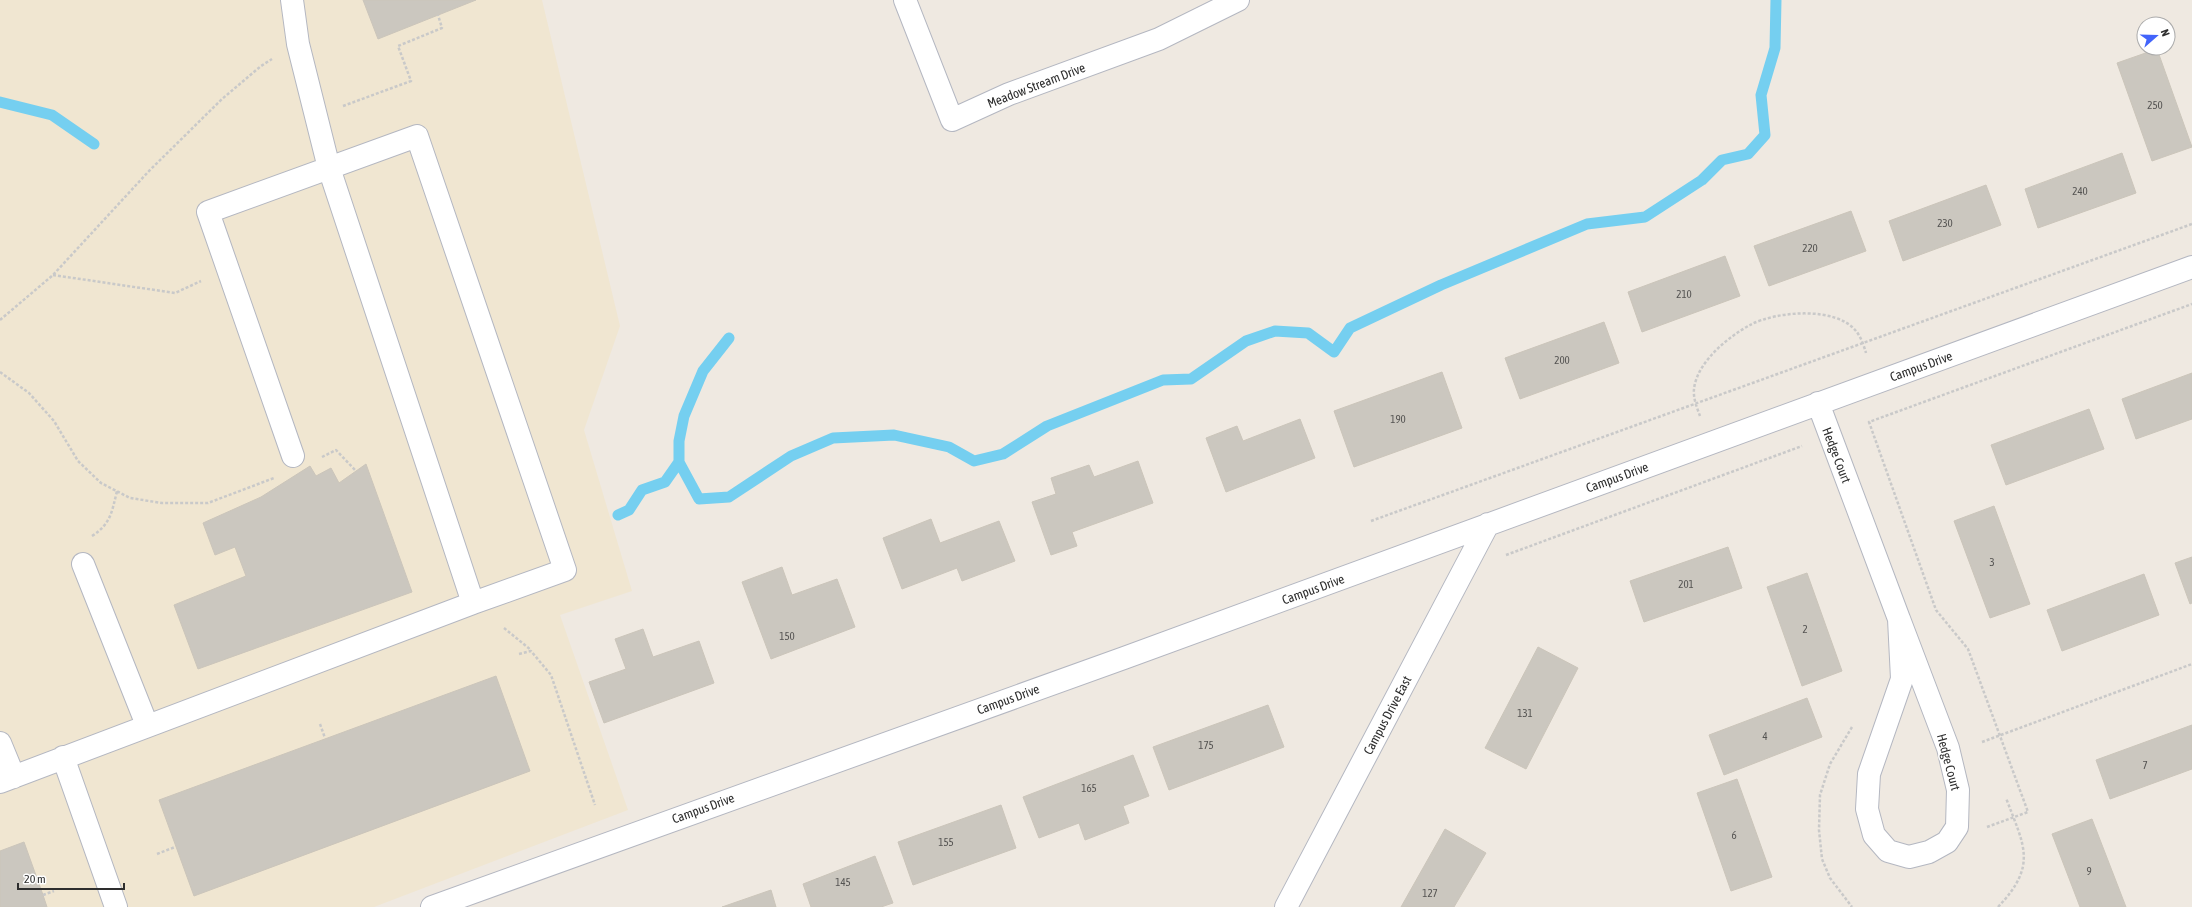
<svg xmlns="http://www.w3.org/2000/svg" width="2192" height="907" viewBox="0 0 2192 907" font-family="'Asap Condensed',sans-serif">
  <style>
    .education { fill: #f0e6d1 }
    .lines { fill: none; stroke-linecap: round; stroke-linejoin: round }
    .stream { stroke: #75cff0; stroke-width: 11 }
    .building { fill: #cbc7bf; stroke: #cbc5ba }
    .minor-casing { stroke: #b4b7c1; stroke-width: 24 }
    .path { stroke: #c9c9c9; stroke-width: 2.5; stroke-dasharray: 3 2; stroke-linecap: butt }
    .minor { stroke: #fff; stroke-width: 22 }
    .labels { text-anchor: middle; stroke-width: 3; stroke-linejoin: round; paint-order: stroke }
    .number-label { font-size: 11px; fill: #555452 }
    .street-label { font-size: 13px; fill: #2e2e2e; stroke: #fff }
  </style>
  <rect width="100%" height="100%" fill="#efe9e1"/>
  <path class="education" d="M0 0H542L620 326 584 430 632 591 560 615 628 810 374 907H0Z"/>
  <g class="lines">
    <path class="stream" d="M0 102 52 115 94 144
      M679 462V441L684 416 703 371 729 338
      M618 515 629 510 642 490 665 482 679 462 699 499 729 497 791 456 833 438 894 435 949 447 974 461 1003 454 1047 426 1163 380 1191 379 1246 341 1275 331 1308 333 1334 352 1350 328 1441 285 1587 224 1645 217 1702 180 1722 160 1748 154 1765 135 1761 95 1775 48 1776 0"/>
  </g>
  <path class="building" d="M363 0H476L378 39Z
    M2157 49 2192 147 2152 161 2117 63Z
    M2122 153 2136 193 2038 228 2025 189Z
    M1986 185 2001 225 1903 261 1889 221Z
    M1851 211 1866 251 1769 286 1754 246Z
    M1725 256 1740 296 1642 332 1628 292Z
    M1604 322 1619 363 1520 399 1505 358Z
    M1442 372 1462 428 1354 467 1334 411Z
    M2192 373V419L2136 439 2122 399Z
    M2089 409 2104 449 2006 485 1991 445Z
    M1300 419 1315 458 1226 492 1206 438 1237 426 1243 441Z
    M1138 461 1153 503 1072 532 1077 546 1051 555 1032 502 1056 494 1051 478 1089 465 1094 477Z
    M366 464 412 592 198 669 174 605 246 576 235 547 215 555 203 523 261 497 310 466 316 476 331 468 339 483Z
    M1994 506 2030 604 1990 618 1954 521Z
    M931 519 940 543 999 521 1015 561 962 581 957 568 902 589 883 538Z
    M1728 547 1742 588 1644 622 1630 581Z
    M2192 557V603L2190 604 2175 563Z
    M782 567 792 595 837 579 855 627 771 659 742 582Z
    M1807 573 1842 671 1802 686 1767 587Z
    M2144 574 2159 615 2062 651 2047 610Z
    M643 629 653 657 699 641 714 683 604 723 589 682 626 669 615 639Z
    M1538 647 1578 668 1526 769 1485 748Z
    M496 676 530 771 194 896 159 800Z
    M1807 698 1822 737 1724 775 1709 735Z
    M1268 705 1284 747 1169 790 1153 747Z
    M2192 725V769L2110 799 2096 760Z
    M1133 755 1149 796 1123 806 1129 823 1085 840 1079 823 1039 838 1023 797Z
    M1737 779 1772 877 1731 891 1697 793Z
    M1001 805 1016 848 913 885 898 842Z
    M2092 819 2126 907H2080L2052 834Z
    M1445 829 1486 853 1454 907H1401Z
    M24 842 43 895 47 907H0V851Z
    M875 856 893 903 881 907H811L803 884Z
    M771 890 776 907H722Z"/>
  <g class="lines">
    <g class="minor-casing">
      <path id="minor" d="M905 0 952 120 1009 94 1159 39 1238 0
        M1818 403 1899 619 1902 679 1869 774 1867 809 1874 835 1888 851 1909 857 1929 852 1947 842 1957 827 1958 790 1948 748 1899 619
        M293 456 208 212 417 136 565 570 473 603
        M83 564 147 725
        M0 743 14 777
        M63 757 116 907
        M0 782 473 603 329 168 298 44 292 0
        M432 907 1124 658 2192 267
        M1286 907 1488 524"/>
    </g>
    <path class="path" d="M343 106 411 81 398 46 442 28 438 15
      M53 275 175 293 201 281
      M0 320 53 275 149 171 222 99 261 66 272 59
      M0 372 29 393 54 421 78 461 101 483 130 498 162 503H208L274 478
      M1700 416C1697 408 1693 398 1694 389 1697 362 1728 337 1750 325 1776 311 1836 306 1856 331 1861 337 1864 346 1866 353
      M322 457 336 450 356 471
      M1371 521 2192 224
      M92 536C111 524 112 511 117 491
      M1506 555 1802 446
      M504 628 531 650
      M519 654 531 651 551 675 595 805
      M320 724 325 738
      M1852 727 1830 764 1820 795 1819 830 1822 859 1830 878 1852 907
      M1982 742 2192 664
      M1987 827 2028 812 1968 649 1936 610 1869 422 2192 304
      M157 854 175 847
      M43 895 54 891
      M1998 907C2038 865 2024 846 2006 798"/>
    <use href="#minor" class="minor"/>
  </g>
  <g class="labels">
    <g class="number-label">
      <text x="2155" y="109">250</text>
      <text x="2080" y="195">240</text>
      <text x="1945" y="227">230</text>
      <text x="1810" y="252">220</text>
      <text x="1684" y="298">210</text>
      <text x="1562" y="364">200</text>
      <text x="1398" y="423">190</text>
      <text x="1992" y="566">3</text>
      <text x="1686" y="588">201</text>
      <text x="1805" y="633">2</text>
      <text x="787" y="640">150</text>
      <text x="1525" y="717">131</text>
      <text x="1765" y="740">4</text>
      <text x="1206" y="749">175</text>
      <text x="2145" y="769">7</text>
      <text x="1089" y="792">165</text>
      <text x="1734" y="839">6</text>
      <text x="946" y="846">155</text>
      <text x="2089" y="875">9</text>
      <text x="843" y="886">145</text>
      <text x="1430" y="897">127</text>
    </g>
    <g class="street-label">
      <text transform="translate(1036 85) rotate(-21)" y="5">Meadow Stream Drive</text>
      <text transform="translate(1921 366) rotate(-20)" y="5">Campus Drive</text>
      <text transform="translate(1837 455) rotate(69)" y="5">Hedge Court</text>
      <text transform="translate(1617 477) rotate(-20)" y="5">Campus Drive</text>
      <text transform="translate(1313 589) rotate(-20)" y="5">Campus Drive</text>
      <text transform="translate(1008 699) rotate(-20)" y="5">Campus Drive</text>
      <text transform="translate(1387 715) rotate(-62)" y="5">Campus Drive East</text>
      <text transform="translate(1949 762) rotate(75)" y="5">Hedge Court</text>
      <text transform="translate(703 808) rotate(-20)" y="5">Campus Drive</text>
    </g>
  </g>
  <g transform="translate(2156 36) rotate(70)"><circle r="19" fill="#ffffff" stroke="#ababab"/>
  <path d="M0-3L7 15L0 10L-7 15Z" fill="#4264fb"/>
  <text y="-6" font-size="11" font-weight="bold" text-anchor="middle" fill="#2e2e2e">N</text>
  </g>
  <path d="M18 883v6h106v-6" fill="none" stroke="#2e2e2e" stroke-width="2"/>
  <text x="24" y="883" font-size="12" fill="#2e2e2e" stroke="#ffffff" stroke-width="3" paint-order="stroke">20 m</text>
</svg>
